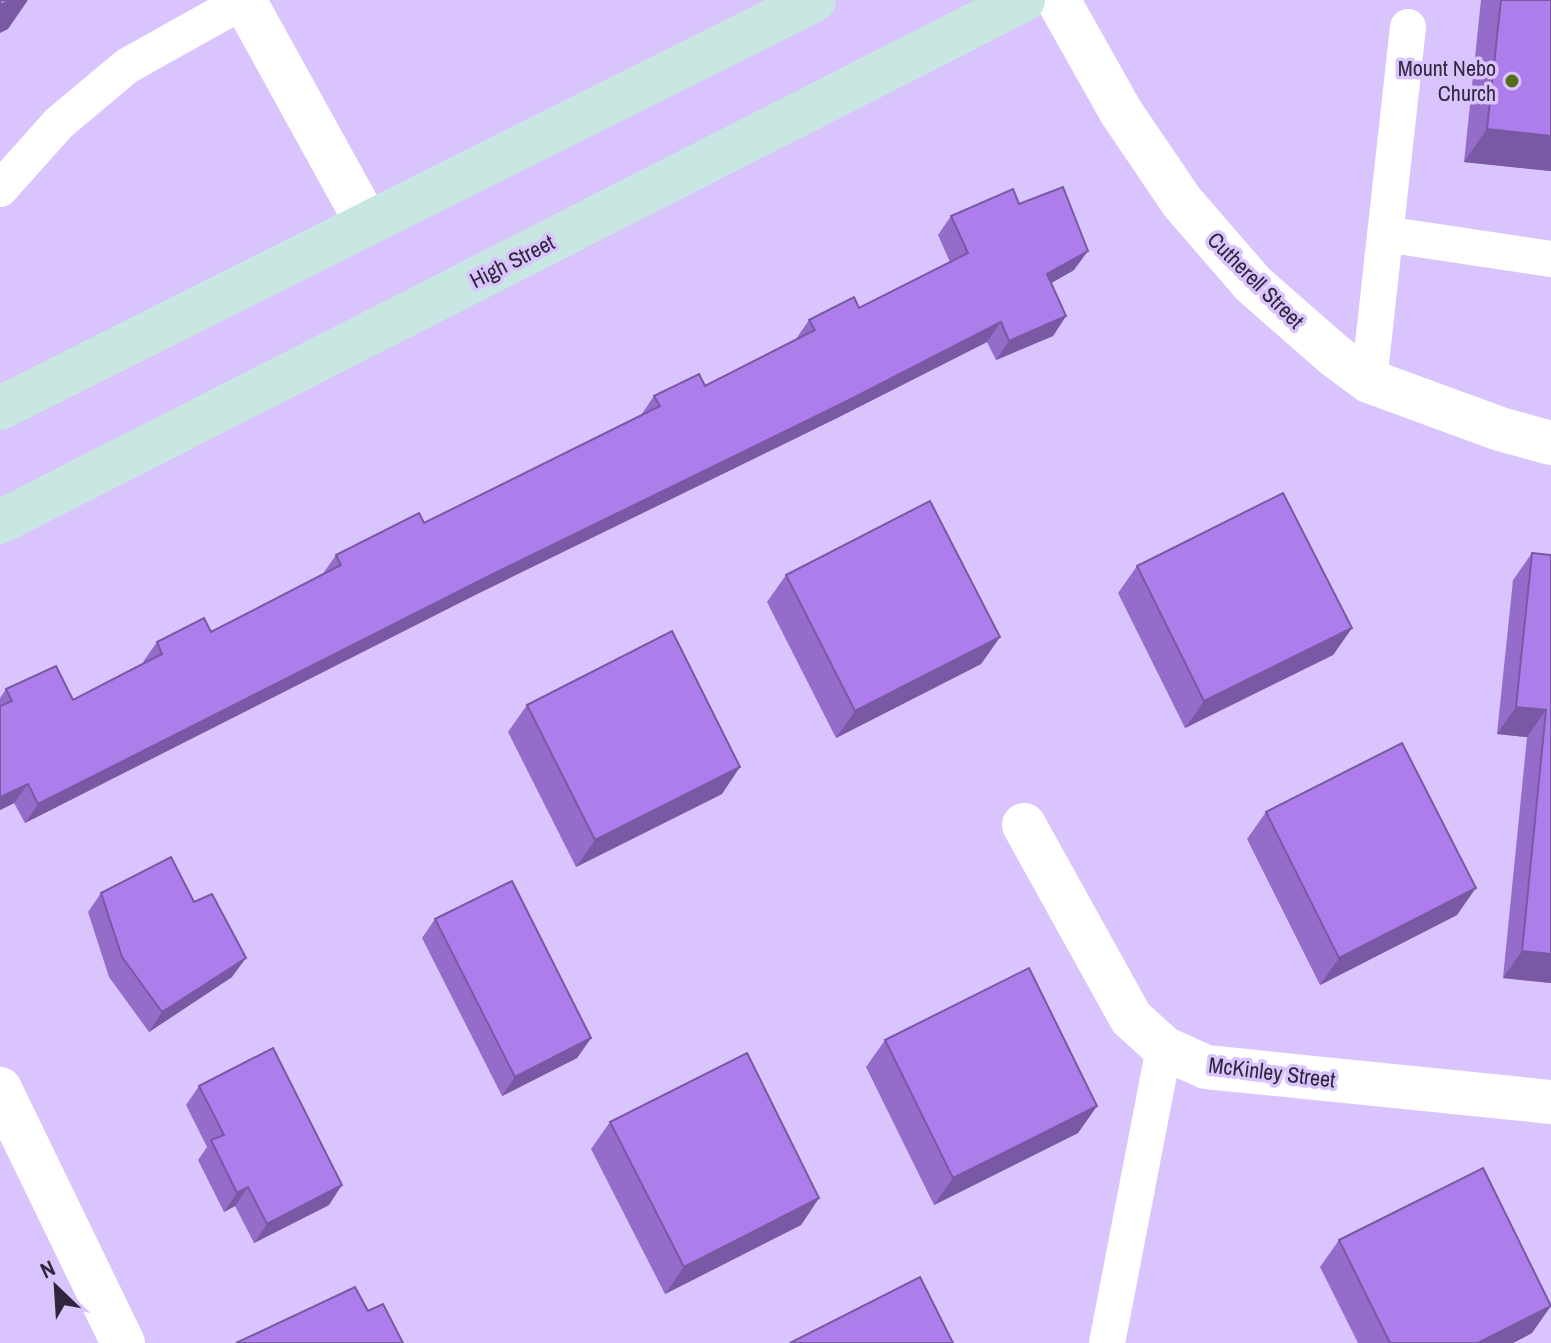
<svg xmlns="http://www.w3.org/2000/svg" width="1551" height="1343" viewBox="0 0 1551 1343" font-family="'Archivo Narrow',sans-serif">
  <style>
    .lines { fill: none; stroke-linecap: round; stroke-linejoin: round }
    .service { stroke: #fff; stroke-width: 36 }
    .minor { stroke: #fff; stroke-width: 44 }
    .secondary { stroke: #c8e6e2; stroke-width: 44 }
    .wall { fill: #956cca }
    .shaded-wall { fill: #7958a4 }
    .building { fill: #ad7eeb; stroke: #7958a4; stroke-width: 2 }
    .poi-dot { fill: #576b19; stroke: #dac4fd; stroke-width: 3 }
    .labels { text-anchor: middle; stroke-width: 7; stroke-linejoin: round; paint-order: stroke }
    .poi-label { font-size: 22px; fill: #30273d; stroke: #dac4fd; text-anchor: end }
    .street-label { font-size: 22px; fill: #30273d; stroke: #dac4fd }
  </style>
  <rect width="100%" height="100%" fill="#dac4fd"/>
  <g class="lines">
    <path class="service" d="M0 189 59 123 127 66 245 0
      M1385 234 1551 259
      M1369 381 1408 27
      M1107 1343 1164 1048"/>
    <path class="minor" d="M244 0 367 223
      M1058 0 1121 112 1182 202 1253 284 1334 355 1369 381 1500 429 1551 443
      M1024 825 1131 1018 1164 1048 1206 1067 1551 1102
      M0 1089 123 1343"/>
    <path class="secondary" d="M0 408 814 0
      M0 522 1023 0"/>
  </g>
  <path class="wall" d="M1481 0H1551V171L1464 162Z
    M1019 204 1074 270 1051 283 1066 316 1053 336 996 360 987 342 837 418 475 595 25 823 14 803 0 810V698L6 689 73 700 144 663 143 662 157 642 211 632 322 575 336 555 424 523 641 415 654 396 705 386 796 339 809 320 859 308 950 262 938 235 951 216Z
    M1532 553 1551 555V983L1503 978 1527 737 1497 734 1513 580Z
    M1137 566 1352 628 1333 655 1185 728 1118 593Z
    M786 575 1000 637 981 664 836 738 767 602Z
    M527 705 722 794 576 867 508 732Z
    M1266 812 1457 915 1320 985 1247 839Z
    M101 893 232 977 149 1032 109 977 88 912Z
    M435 919 591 1038 577 1058 502 1096 422 938Z
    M885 1040 1097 1106 1078 1133 934 1205 866 1067Z
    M199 1086 329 1205 254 1243 235 1206 224 1212 198 1160 207 1147 186 1105Z
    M610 1122 819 1198 801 1225 665 1294 591 1149Z
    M1339 1240 1532 1333 1513 1343H1358L1320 1267Z"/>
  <path class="shaded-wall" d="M12 0H28L8 29 0 33V5Z
    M1487 129 1551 136V171L1464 162Z
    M1088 251 1074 270 1034 293 1047 274Z
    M1066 316 1053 336 996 360 1009 341Z
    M1001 322 987 342 837 418 475 595 25 823 38 804 489 576Z
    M1352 628 1333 655 1185 728 1204 701Z
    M1000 637 981 664 836 738 855 711Z
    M1516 707 1546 710 1527 737 1497 734Z
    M740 767 722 794 576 867 595 840Z
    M28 784 14 803 0 810V797Z
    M1476 888 1457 915 1320 985 1339 958Z
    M1522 951 1551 954V983L1503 978Z
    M246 958 232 977 149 1032 162 1012Z
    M591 1038 577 1058 502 1096 515 1077Z
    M1097 1106 1078 1133 934 1205 953 1178Z
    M342 1185 329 1205 254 1243 267 1224Z
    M248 1187 235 1206 224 1212 237 1193Z
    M819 1198 801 1225 665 1294 684 1267Z
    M1551 1306 1532 1333 1513 1343H1478Z"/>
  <path class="building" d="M0 0H12L0 5Z
    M1501 0H1551V136L1487 129Z
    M1063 187 1088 251 1047 274 1066 316 1009 341 1001 322 851 399 489 576 38 804 28 784 0 797V706L12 701 6 689 56 666 73 700 162 654 157 642 204 618 211 632 341 565 336 555 419 513 424 523 660 406 654 396 699 374 705 386 815 330 809 320 854 297 859 308 968 253 951 216 1013 189 1019 204Z
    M1283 493 1352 628 1204 701 1137 566Z
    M930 501 1000 637 855 711 786 575Z
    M1532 553 1551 555V954L1522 951 1546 710 1516 707Z
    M672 631 740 767 595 840 527 705Z
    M1402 743 1476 888 1339 958 1266 812Z
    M171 857 194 902 212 894 246 958 162 1012 122 957 101 893Z
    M512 881 591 1038 515 1077 435 919Z
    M1029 968 1097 1106 953 1178 885 1040Z
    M273 1048 342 1185 267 1224 248 1187 237 1193 211 1140 224 1135 199 1086Z
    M747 1053 819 1198 684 1267 610 1122Z
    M1483 1168 1551 1306 1478 1343H1390L1339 1240Z
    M920 1277 953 1343H790Z
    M355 1287 368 1311 383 1304 403 1343H236Z"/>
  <circle class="poi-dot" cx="1512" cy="81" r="8"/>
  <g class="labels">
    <g class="poi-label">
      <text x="1496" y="76">Mount Nebo<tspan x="1496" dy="25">Church</tspan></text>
    </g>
    <g class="street-label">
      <text transform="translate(512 261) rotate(-27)" y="8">High Street</text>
      <text transform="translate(1256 280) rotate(45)" y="8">Cutherell Street</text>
      <text transform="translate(1272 1072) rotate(7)" y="8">McKinley Street</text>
    </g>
  </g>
  <g transform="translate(56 1287) rotate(335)" stroke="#dac4fd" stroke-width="6" paint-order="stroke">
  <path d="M0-6L14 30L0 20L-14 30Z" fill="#30273d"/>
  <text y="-12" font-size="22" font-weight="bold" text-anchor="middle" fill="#30273d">N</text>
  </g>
</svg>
